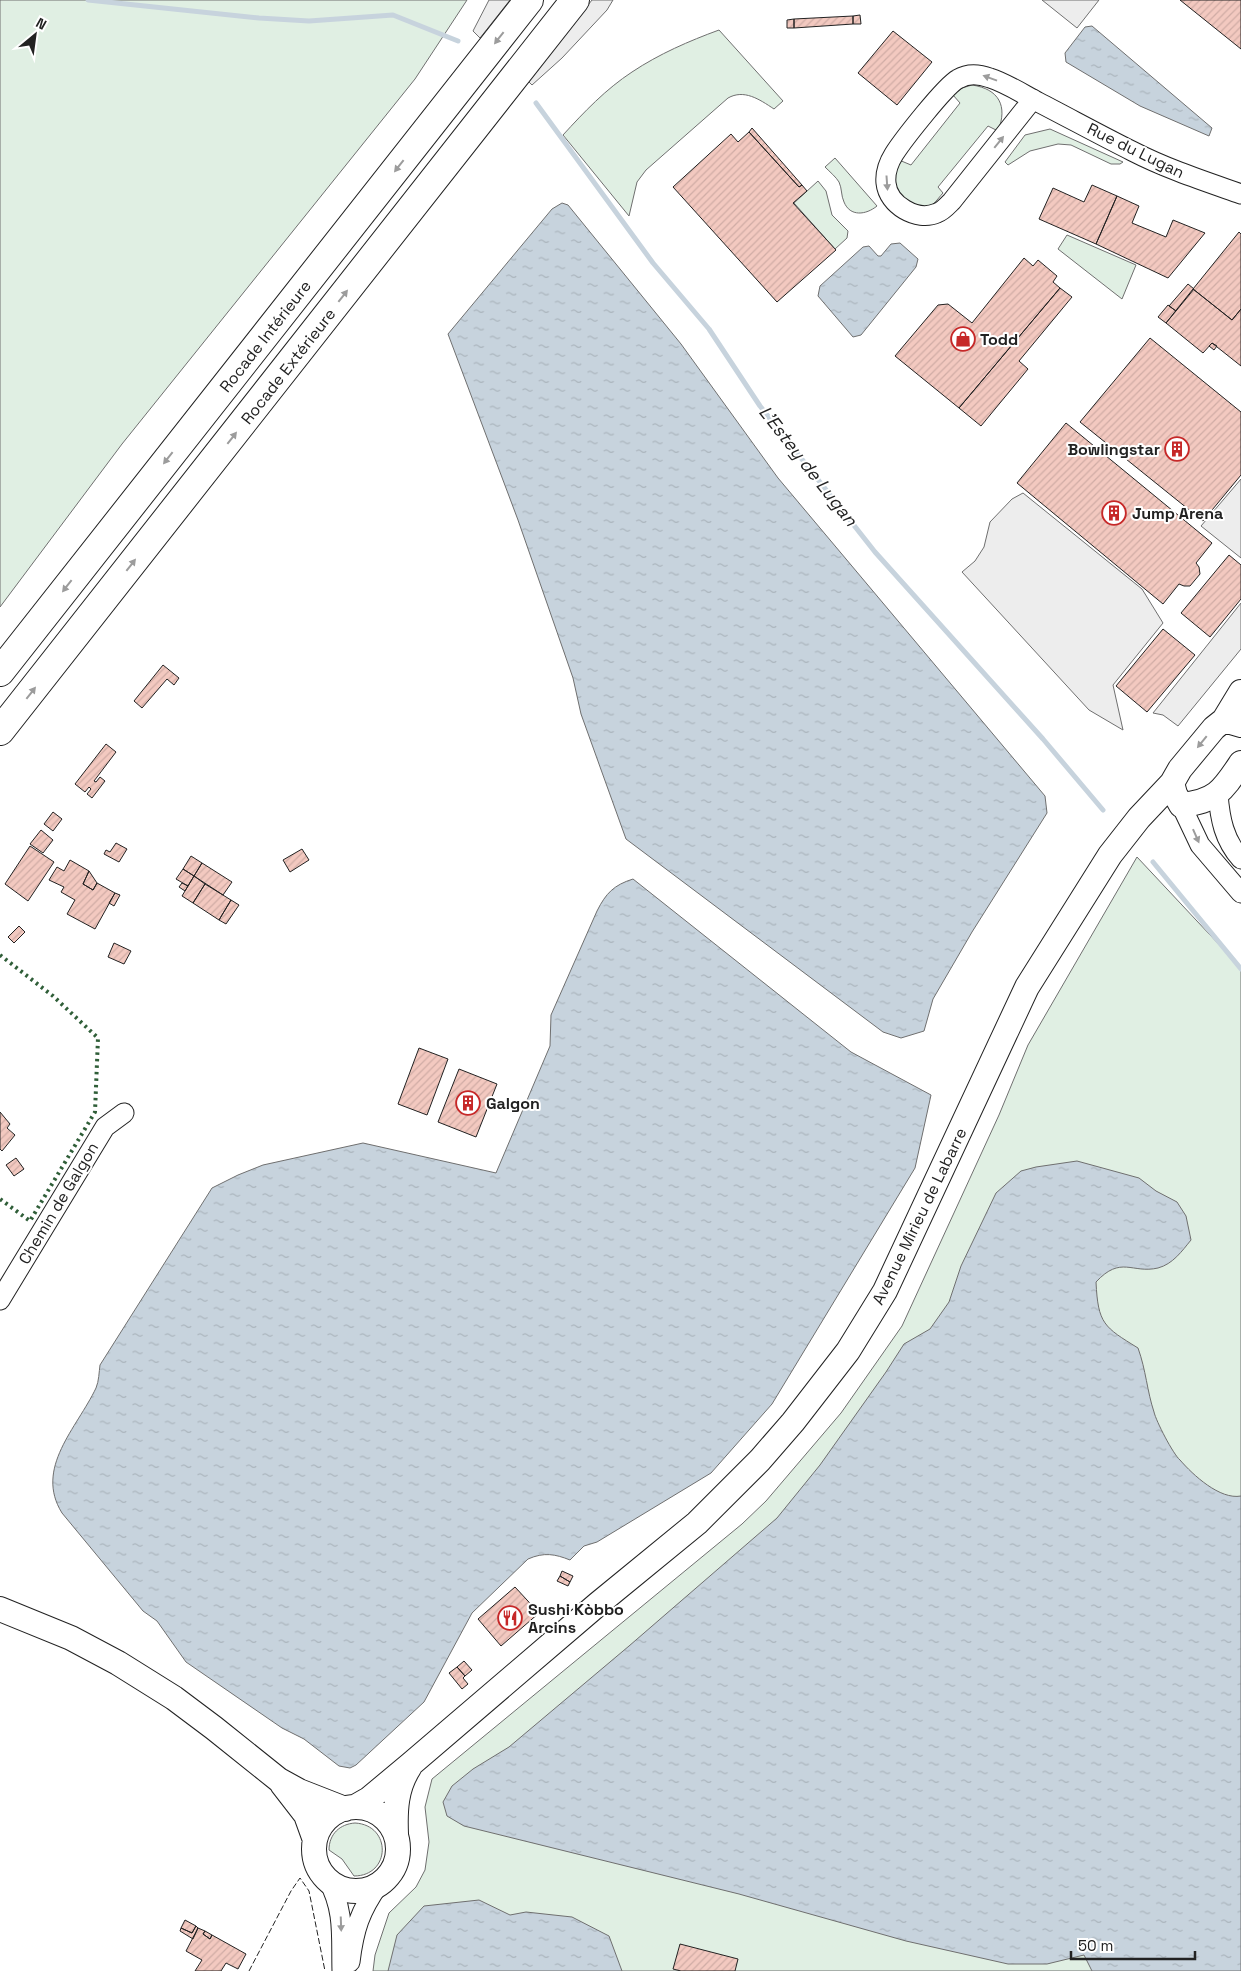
<svg xmlns="http://www.w3.org/2000/svg" width="1241" height="1971" viewBox="0 0 1241 1971" font-family="'Space Grotesk',sans-serif">
  <style>
    .green { fill: #e0efe3; stroke: #6f6f6f }
    .parking { fill: #ededed; stroke: #6f6f6f }
    .water { fill: url(#water-ripples); stroke: #6f6f6f }
    .lines { fill: none; stroke-linecap: round; stroke-linejoin: round }
    .stream { stroke: #c7d3dd; stroke-width: 5 }
    .building { fill: url(#building-hatch); stroke: #222 }
    .minor-casing { stroke: #222; stroke-width: 21 }
    .major-casing { stroke: #222; stroke-width: 26 }
    .highway-casing { stroke: #222; stroke-width: 30 }
    .minor { stroke: #fff; stroke-width: 19 }
    .major { stroke: #fff; stroke-width: 24 }
    .highway { stroke: #fff; stroke-width: 28 }
    .hedge { stroke: #2f5e38; stroke-width: 4; stroke-dasharray: 2.5 4; stroke-linecap: butt }
    .fence { stroke: #222; stroke-width: 1; stroke-dasharray: 6 2.5; stroke-linecap: butt }
    .oneway { fill: #9c9c9c }
    .labels { text-anchor: middle; stroke-width: 4; stroke-linejoin: round; paint-order: stroke }
    .street-label { font-size: 16px; fill: #222; stroke: #fff }
    .poi-label { font-size: 16px; font-weight: bold; fill: #222; stroke: #fff; text-anchor: start }
    .water-label { font-size: 18px; font-style: italic; fill: #222; stroke: #fff }
  </style>
  <defs>
    <pattern id="water-ripples" width="26" height="14" patternUnits="userSpaceOnUse" patternTransform="scale(1.25)"><rect width="26" height="14" fill="#c7d3dd"/><path d="M2 4q2-2 4 0t4 0M15 11q2-2 4 0t4 0" fill="none" stroke="#abb5bd"/></pattern>
    <pattern id="building-hatch" width="6" height="6" patternUnits="userSpaceOnUse" patternTransform="scale(1.25)"><rect width="6" height="6" fill="#f3c9c0"/><path d="M-1 1l2-2M0 6l6-6M5 7l2-2" fill="none" stroke="#d0aca5"/></pattern>
  </defs>
  <rect width="100%" height="100%" fill="#fff"/>
  <path class="green" d="M0 0H467L415 79 122 444 0 607Z
    M719 30 783 101 774 109C759 99 744 89 728 98L646 170 637 182 629 216 563 135C584 112 606 89 632 72 659 54 689 41 719 30Z
    M972 85C999 89 1008 106 998 131L988 126 938 187 943 193C940 196 936 202 932 205 916 213 895 194 894 179 894 173 898 165 899 160L911 165 960 103 953 95 962 88Z
    M1050 129 1123 162 1120 164H1111L1071 145 1058 144 1030 151 1008 165 1005 162 1025 135Z
    M835 158 877 206C866 215 850 217 844 202 841 196 842 188 839 182 836 177 830 172 825 167Z
    M818 181 826 191 832 215 848 231 847 238 835 249 794 203Z
    M1067 235 1136 265 1122 299 1058 249Z
    M1137 857 1241 968V1971H373L375 1955 389 1913 416 1887 425 1870 429 1842 425 1807 432 1779 742 1524 766 1501 841 1413 902 1326 999 1115 1028 1045Z
    M355 1823C392 1825 391 1876 354 1876L342 1859 329 1850C329 1834 340 1824 355 1823Z"/>
  <path class="parking" d="M489 0H510L480 38 473 31Z
    M592 0H613L607 10 562 58 532 85 528 81Z
    M1042 0H1099L1077 28Z
    M1241 479V558L1201 526Z
    M1023 493 1142 589 1163 623 1113 685 1123 730 1089 710 962 572 975 561 984 547 990 522 1012 499Z
    M1241 603V649L1178 726 1163 715 1153 713Z"/>
  <path class="water" d="M1092 26 1212 128 1209 136 1140 106 1066 62 1065 53 1085 27Z
    M562 203 568 205 681 344 778 478 1045 796 1047 813 972 932 933 999 924 1031 901 1038 883 1032 626 839 581 714 573 678 518 520 448 334 552 209Z
    M900 243 918 259 916 267 861 335 853 337 818 296 820 286 863 247 869 246 878 256H881L891 244Z
    M633 879 851 1052 931 1095 915 1168 772 1404 711 1473 597 1542 584 1546 570 1560C555 1554 544 1552 528 1559L472 1613 424 1702 356 1765 350 1768 339 1766 304 1739 282 1728 186 1662 157 1621 143 1611 62 1513C34 1468 77 1428 96 1388 99 1381 99 1372 100 1365L212 1188 238 1175 263 1165 363 1143 496 1173 550 1046 551 1015 597 911C606 893 614 885 633 879Z
    M1077 1161 1139 1178 1156 1191 1177 1202 1186 1216 1191 1240C1182 1251 1173 1264 1158 1268 1132 1274 1121 1255 1096 1282 1098 1324 1104 1327 1138 1348 1146 1370 1147 1391 1154 1412 1156 1421 1173 1454 1180 1460 1193 1475 1220 1500 1241 1496V1971H1092L1084 1955 1047 1964H1008L906 1941 739 1894 464 1826 447 1816 443 1802 452 1786 473 1769 509 1747 629 1646 777 1518 820 1465 886 1372 904 1344 930 1329 949 1302 961 1266 996 1193 1021 1171 1036 1167Z
    M479 1900 510 1915 526 1912 572 1917 609 1936 622 1971H388L397 1935 424 1906Z"/>
  <g class="lines">
    <path class="stream" d="M88 0 259 18 309 21 393 15 458 41
      M536 103 653 263 709 329 760 406 875 552 1043 739 1103 810
      M1153 862 1241 969"/>
  </g>
  <path class="building" d="M1180 0H1241V49Z
    M860 15 861 24H853V16Z
    M853 16V24L794 28V19Z
    M794 19V28H787V20Z
    M893 31 932 62 897 105 858 73Z
    M752 128 802 185 799 187 749 132Z
    M749 132 799 187 802 185 807 191 793 203 836 250 777 302 673 187 731 134 738 142Z
    M1092 185 1117 196 1096 244 1039 219 1053 188 1084 202Z
    M1117 196 1139 206 1132 223 1166 237 1173 220 1205 233 1168 278 1096 244Z
    M1239 232 1241 234V309L1232 320 1193 289Z
    M1024 258 1033 266 1038 260 1057 276 1053 282 1060 288 959 408 895 356 938 305 948 304 972 323Z
    M1188 284 1194 289 1176 311 1169 306Z
    M1060 288 1072 297 1019 361 1028 369 981 426 959 408Z
    M1193 289 1232 320 1241 309V366L1212 343 1203 353 1166 323Z
    M1168 305 1176 311 1166 323 1158 317Z
    M1150 338 1241 412V475L1203 521 1080 422Z
    M1212 343 1217 346 1214 350 1209 346Z
    M1066 423 1212 543 1196 563 1199 567 1200 574 1190 586H1184L1179 584 1163 604 1017 483Z
    M1229 555 1241 565V599L1210 637 1181 613Z
    M1163 629 1195 655 1147 712 1116 686Z
    M163 665 179 678 174 685 167 679 142 708 134 701Z
    M106 744 116 752 94 781 96 782 100 777 105 781 92 798 87 794 91 789 89 787 85 792 75 784Z
    M53 812 62 819 53 831 44 824Z
    M41 830 53 840 43 853 30 844Z
    M116 843 127 849 119 862 104 854 106 850 110 852Z
    M30 846 54 862 28 901 5 884Z
    M302 849 309 860 290 872 283 860Z
    M191 856 202 863 194 876 183 869Z
    M70 860 89 871 83 884 93 890 97 883 115 893 95 929 67 914 75 900 61 892 64 887 49 880 57 867 64 871Z
    M202 863 232 882 223 895 194 876Z
    M183 869 194 876 188 886 176 879Z
    M89 871 97 883 93 890 83 884Z
    M194 876 205 884 193 903 182 896Z
    M182 883 188 886 185 891 179 887Z
    M205 884 231 900 219 920 193 903Z
    M115 893 120 895 114 906 109 903Z
    M231 900 239 905 226 924 219 920Z
    M19 926 25 932 14 943 8 937Z
    M114 943 131 951 124 964 108 957Z
    M419 1048 448 1059 427 1115 398 1104Z
    M459 1069 497 1084 476 1137 438 1122Z
    M0 1112 10 1124 7 1128 15 1135 2 1151 0 1149Z
    M16 1158 24 1169 14 1176 6 1165Z
    M562 1571 573 1576 570 1582 560 1576Z
    M560 1576 570 1582 568 1586 557 1581Z
    M515 1587 539 1613 501 1646 478 1619Z
    M464 1661 472 1670 465 1676 457 1667Z
    M457 1667 465 1676 463 1678 468 1684 462 1689 449 1673Z
    M185 1920 196 1926 192 1933 181 1928Z
    M196 1926 198 1928 193 1939 180 1931 181 1928 192 1933Z
    M198 1928 205 1931 203 1934 210 1939 212 1935 246 1954 238 1969 226 1963 221 1971H195L202 1960 186 1951Z
    M205 1931 212 1935 210 1939 203 1934Z
    M680 1944 738 1959 735 1971H681L673 1969Z"/>
  <g class="lines">
    <g class="minor-casing">
      <path id="minor" d="M1033 99 952 201C948 205 943 211 937 213 917 222 888 205 886 183 885 173 889 162 894 154 903 140 945 86 958 79 968 73 979 74 990 78 1006 83 1023 94 1038 102 1069 118 1100 135 1132 151 1167 169 1204 181 1241 194
        M1218 794C1220 819 1224 840 1241 859
        M1181 805 1200 845 1241 893
        M0 1300 105 1127 124 1113
        M328 1880C345 1911 341 1937 342 1971
        M350 1962C354 1929 360 1911 379 1884"/>
    </g>
    <g class="major-casing">
      <path id="major" d="M1224 720 1241 692
        M1172 783 1175 794 1181 805C1216 802 1223 790 1241 763
        M0 1609 71 1638 118 1663 174 1698 214 1728 279 1780 299 1791 345 1809
        M282 1784 306 1815 315 1840
        M355 1807 369 1799 411 1764 598 1604 697 1523 760 1460 793 1422 848 1351 885 1291 1027 987 1110 855 1139 818 1172 783 1180 769 1214 728 1224 720 1241 725
        M314 1849a42 42 0 1 1 84 0a42 42 0 1 1-84 0Z
        M396 1834C395 1810 396 1788 409 1768"/>
    </g>
    <g class="highway-casing">
      <path id="highway" d="M0 672 529 0
        M0 731 575 0"/>
    </g>
    <use href="#minor" class="minor"/>
    <use href="#major" class="major"/>
    <use href="#highway" class="highway"/>
    <path class="hedge" d="M0 955 53 996 98 1038 95 1112 30 1221 0 1199"/>
    <path class="fence" d="M249 1971 291 1891 300 1878 309 1891 325 1971"/>
  </g>
  <defs><path id="oneway-solid" d="M-6-.8H1V-3.2L6.5 0L1 3.2V.8H-6Z" transform="scale(1.25)"/></defs>
  <g class="oneway">
    <use href="#oneway-solid" transform="translate(499 38) rotate(128)"/>
    <use href="#oneway-solid" transform="translate(990 78) rotate(-160)"/>
    <use href="#oneway-solid" transform="translate(999 142) rotate(-51)"/>
    <use href="#oneway-solid" transform="translate(399 166) rotate(128)"/>
    <use href="#oneway-solid" transform="translate(887 183) rotate(86)"/>
    <use href="#oneway-solid" transform="translate(343 296) rotate(-52)"/>
    <use href="#oneway-solid" transform="translate(232 438) rotate(-52)"/>
    <use href="#oneway-solid" transform="translate(168 458) rotate(128)"/>
    <use href="#oneway-solid" transform="translate(131 565) rotate(-52)"/>
    <use href="#oneway-solid" transform="translate(67 586) rotate(128)"/>
    <use href="#oneway-solid" transform="translate(31 693) rotate(-52)"/>
    <use href="#oneway-solid" transform="translate(1202 742) rotate(129)"/>
    <use href="#oneway-solid" transform="translate(1196 836) rotate(66)"/>
    <use href="#oneway-solid" transform="translate(341 1924) rotate(88)"/>
  </g>
  <defs>
    <g id="shop-ring" transform="scale(1.25)"><circle r="9.5" fill="#fff" stroke="#c62828" stroke-width="1.5"/><path d="M-5-2.5h2.3a2.7 3.5 0 0 1 5.4 0H5L5.5 6h-11ZM-1.5-2.5h3a1.5 2.3 0 0 0-3 0Z" fill="#c62828"/></g>
    <g id="building-ring" transform="scale(1.25)"><circle r="9.5" fill="#fff" stroke="#c62828" stroke-width="1.5"/><path d="M-4-6H4V6H1V3H-1V6H-4ZM-2.5-4.3h1.7v1.8h-1.7ZM.8-4.3h1.7v1.8H.8ZM-2.5-1h1.7V.8h-1.7ZM.8-1h1.7V.8H.8Z" fill="#c62828"/></g>
    <g id="restaurant-ring" transform="scale(1.25)"><circle r="9.5" fill="#fff" stroke="#c62828" stroke-width="1.5"/><path d="M-5-6h1v4h1v-4h1v4h1v-4h1v5L-1.5 .5V6h-2V.5L-5-1ZM5-6V6H3V1.5H1.5Q1.5-4 5-6Z" fill="#c62828"/></g>
  </defs>
  <g fill-rule="evenodd">
    <use href="#shop-ring" x="963" y="339"/>
    <use href="#building-ring" x="1177" y="449"/>
    <use href="#building-ring" x="1114" y="513"/>
    <use href="#building-ring" x="468" y="1103"/>
    <use href="#restaurant-ring" x="510" y="1618"/>
  </g>
  <g class="labels">
    <g class="street-label">
      <text transform="translate(1136 150) rotate(26)" y="6">Rue du Lugan</text>
      <text transform="translate(265 336) rotate(-52)" y="6">Rocade Intérieure</text>
      <text transform="translate(288 366) rotate(-52)" y="6">Rocade Extérieure</text>
      <text transform="translate(58 1203) rotate(-59)" y="6">Chemin de Galgon</text>
      <text transform="translate(919 1216) rotate(-64)" y="6">Avenue Mirieu de Labarre</text>
    </g>
    <g class="poi-label">
      <text x="980" y="345">Todd</text>
      <text x="1160" y="455" text-anchor="end">Bowlingstar</text>
      <text x="1132" y="519">Jump Arena</text>
      <text x="486" y="1109">Galgon</text>
      <text x="528" y="1615">Sushi Kòbbo<tspan x="528" dy="18">Arcins</tspan></text>
    </g>
    <g class="water-label">
      <text transform="translate(808 466) rotate(52)" y="6">L'Estey de Lugan</text>
    </g>
  </g>
  <g transform="translate(35 35) rotate(29)" stroke="#ffffff" stroke-width="4" paint-order="stroke">
  <path d="M0-4L9 19L0 12L-9 19Z" fill="#222222"/>
  <text y="-8" font-size="14" font-weight="bold" text-anchor="middle" fill="#222222">N</text>
  </g>
  <path d="M1071 1951v8h124v-8" fill="none" stroke="#222222" stroke-width="2.5"/>
  <text x="1078" y="1951" font-size="15" fill="#222222" stroke="#ffffff" stroke-width="4" paint-order="stroke">50 m</text>
</svg>
